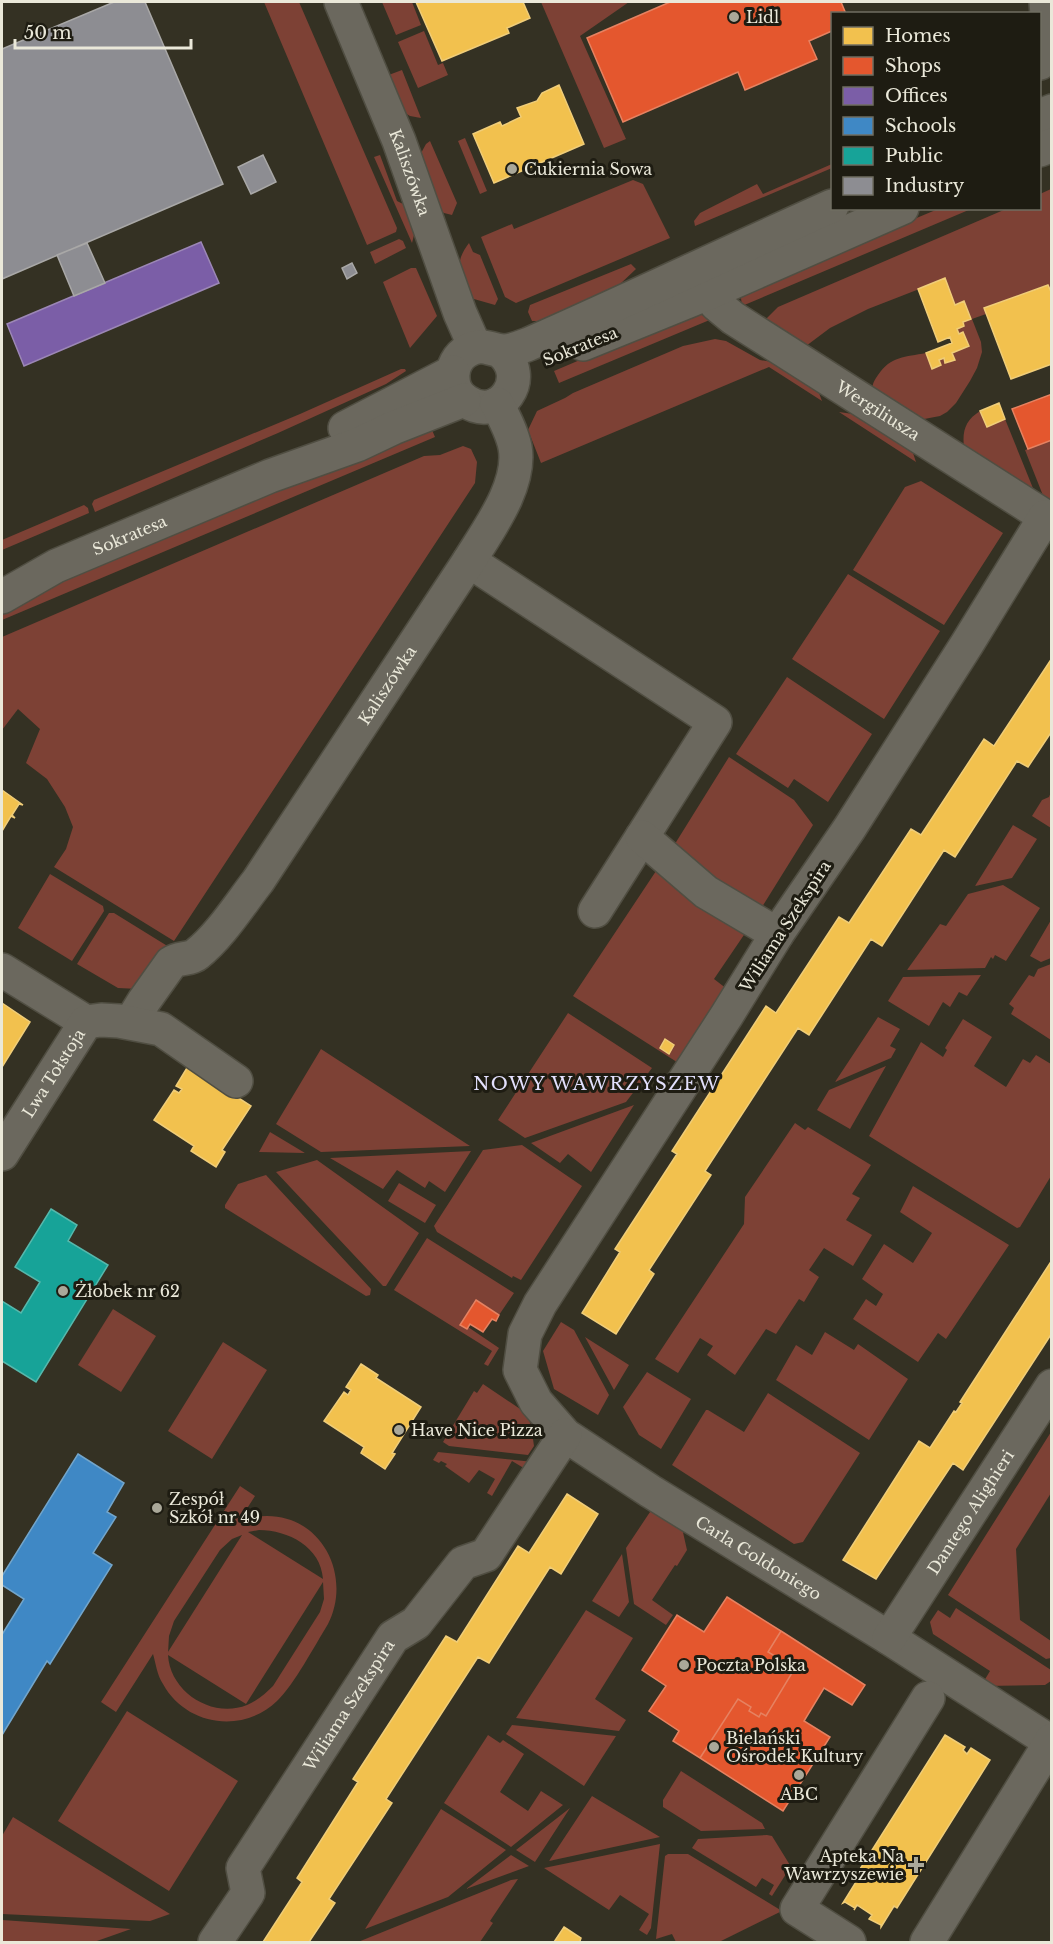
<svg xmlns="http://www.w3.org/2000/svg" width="1053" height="1944" viewBox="0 0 1053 1944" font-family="'Libre Baskerville',serif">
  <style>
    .green { fill: #7d4135; fill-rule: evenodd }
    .homes { fill: #f2c14e; stroke: #f0cd78; stroke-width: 1.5 }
    .shops { fill: #e4572e; stroke: #e68261; stroke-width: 1.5 }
    .offices { fill: #7b5ea7; stroke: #9c87b6; stroke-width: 1.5 }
    .schools { fill: #3f88c5; stroke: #72a5cb; stroke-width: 1.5 }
    .public { fill: #17a398; stroke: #56b8ac; stroke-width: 1.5 }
    .industry { fill: #8d8d92; stroke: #a9a8a7; stroke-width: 1.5 }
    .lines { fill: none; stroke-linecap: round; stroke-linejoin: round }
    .minor-casing { stroke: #504e42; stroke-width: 36 }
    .minor { stroke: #6b685e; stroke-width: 33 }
    .poi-dot { fill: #aaa899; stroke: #1e1c12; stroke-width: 2 }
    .labels { text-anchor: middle; stroke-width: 6; stroke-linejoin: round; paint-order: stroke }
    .poi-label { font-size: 16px; fill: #eae8d9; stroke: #1e1c12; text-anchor: start }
    .street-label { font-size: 16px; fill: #eae8d9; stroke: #1e1c12 }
    .neighbourhood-label { font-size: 18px; letter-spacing: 1.5px; fill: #e3e0fd; stroke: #1e1c12 }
  </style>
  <rect width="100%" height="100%" fill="#343123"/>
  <path class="green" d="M264 2H299L397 228 396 232 367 245Z
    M382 2H412L421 25 396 35Z
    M541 2H629L580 36 626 139 604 148Z
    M424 31 438 65 443 63 448 75 418 88 398 42Z
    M402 70 421 118 410 116 405 113 386 76Z
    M465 138 487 191 480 194 458 141Z
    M430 141 457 203 452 215 444 213 438 209 420 155 426 144Z
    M380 155 397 201 407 206 415 231 412 243 374 157Z
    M832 164V168L695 226 694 221 700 213 757 184 763 194Z
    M633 180 643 184 670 238 516 303 505 297 481 237 512 224 514 229Z
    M1051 189V294L1047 285 985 308 986 314 972 319 981 342 982 352 977 368 970 381 956 403 947 412 940 416 919 420 872 393C872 385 873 382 878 375 891 356 905 357 926 353L932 369 941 365 939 360 944 358 946 363 954 360 952 353 969 346 963 332 959 334 957 329 964 326 963 322 971 319 964 301 955 305 945 279 868 309 830 328 802 349 761 324 778 307 1006 209 1040 208V194Z
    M938 209H971L742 306 741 298 750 288Z
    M399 239 403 241 406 248 375 264 370 252Z
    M469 243 473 252 480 255 498 299 495 305 474 299 469 301C461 277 452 265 469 243Z
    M631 264 636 269 618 286 539 321H532L528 312 530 305Z
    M411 268H416L437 316 410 348 383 282Z
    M695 311 712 319 559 383 554 371Z
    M715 339 726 341 760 360 772 362 819 393 822 401 769 367 541 463 528 430 537 411 565 398 573 393 683 346Z
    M401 369H405L406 371 386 384 278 433 95 512 92 504 94 500 300 414Z
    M980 411 987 426 1005 419 1039 503 964 447C962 430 966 420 980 411Z
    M839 412 853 414 913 453 916 462Z
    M429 423 435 437 2 620V606Z
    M1051 440V503L1044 498 1025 450Z
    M463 446 471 449 477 462 475 483 174 941 54 867 66 849 73 827 65 807 47 779 26 763 40 729 18 709 2 730V637L424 456 440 455Z
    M921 481 1003 533 944 625 853 570 905 487Z
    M84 505 88 508 89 513 2 550V540Z
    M848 574 940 631 884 719 792 659Z
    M787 677 872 734 828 802 794 779 788 788 736 754Z
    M729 757 794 800 813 825 762 907 720 888 673 847Z
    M1051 792V828L1032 816 1042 800 1049 797Z
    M1013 825 1037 839 1012 878 975 886Z
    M662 862 748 929 714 979 727 989 680 1064 573 996Z
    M50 874 103 906 104 911 72 961 18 928Z
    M1003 885 1040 908 1006 961 995 955 993 959 991 957 985 968 907 970 940 924 946 926 968 894Z
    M109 913H114L169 947 139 989 118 988 77 964Z
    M1051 920V958L1041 962 1030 956Z
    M1051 964V1040L1011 1014 1014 1008 1009 1004 1029 975 1034 977 1038 969Z
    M981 975 967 996 959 992 950 1007 943 1002 929 1026 888 1001 903 977Z
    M568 1013 652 1068 626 1102 525 1138 498 1120Z
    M878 1017 900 1029 890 1046 896 1049 891 1058 835 1082Z
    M963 1019 992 1037 974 1066 1006 1087 1023 1059 1030 1063 1036 1055 1051 1064V1176L1020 1227 1017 1228 869 1136 921 1042 943 1057 947 1050 945 1048Z
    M321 1049 470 1146 321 1152 276 1124Z
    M886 1066 850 1129 817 1110 829 1090Z
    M634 1105 591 1172 568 1154 560 1163 531 1143Z
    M795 1123 805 1130 808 1127 871 1165 852 1194 860 1198 846 1220 872 1235 853 1266 824 1248 809 1270 819 1277 804 1302 799 1299 776 1334 766 1329 735 1375 707 1355 713 1346 700 1338 678 1373 655 1359 744 1224 745 1197Z
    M270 1132 305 1153 259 1152Z
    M522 1145 582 1186 521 1280 513 1276 512 1278 437 1232 434 1226 483 1150Z
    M471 1151 445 1192 429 1181 425 1188 397 1170 383 1189 330 1158Z
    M317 1160 419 1233 386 1286H383L276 1172Z
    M266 1175 371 1289 370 1295 366 1296 225 1208V1205L238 1184Z
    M399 1183 436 1205 425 1223 388 1201Z
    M913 1186 1009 1245 946 1339 938 1333 918 1362 853 1319 866 1299 876 1306 883 1294 862 1279 884 1244 913 1263 932 1233 900 1212Z
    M427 1238 514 1293 499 1315 476 1301 461 1325 466 1329 468 1327 499 1348 488 1366 484 1364 492 1351 394 1290Z
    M113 1309 156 1336 121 1392 78 1365Z
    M561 1322 574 1330 609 1395 598 1415 554 1389 543 1351Z
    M825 1332 854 1350 858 1344 908 1379 869 1440 776 1380 796 1345 812 1355Z
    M585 1337 629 1365 614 1390Z
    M223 1342 267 1370 212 1459 168 1431Z
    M647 1372 691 1399 661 1449 639 1435 623 1407Z
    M483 1384 526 1413 531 1425 534 1446 528 1455 449 1446 443 1442 474 1391 477 1393Z
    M768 1393 860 1453 803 1542 794 1544 672 1465 706 1410H708L744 1432Z
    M1051 1432V1493L1016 1549 1020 1620 1051 1641V1658L1046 1659 948 1595Z
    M438 1452 533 1462 527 1470 512 1461 492 1496 487 1493 495 1479 479 1470 469 1483 445 1466 447 1464 441 1461 439 1463 433 1460Z
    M240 1486 255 1496 239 1521C248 1518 257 1516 267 1516 323 1516 352 1577 328 1624 315 1645 294 1685 277 1701 243 1734 186 1726 163 1684 157 1675 156 1664 153 1654L116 1712 101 1702ZM259 1530C288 1530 321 1547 323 1579L248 1532ZM242 1535 168 1652V1653L169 1636 174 1621 220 1550 232 1539ZM323 1582 324 1599 320 1612 273 1686C266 1693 257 1701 247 1705 212 1719 170 1692 168 1655L246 1704Z
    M652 1509 682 1528 687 1550 677 1566 675 1565 652 1600 673 1615 666 1625 634 1604 626 1548Z
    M622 1554 629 1602 619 1617 592 1601Z
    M956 1608 1051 1670V1681L1045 1685 981 1686 990 1671 933 1634 930 1622 938 1610 950 1618Z
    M586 1610 633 1638 595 1699 626 1720 619 1731 516 1718Z
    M127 1711 238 1781 169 1891 58 1821Z
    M512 1725 616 1736 584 1786 506 1734Z
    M488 1735 500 1743 503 1740 524 1754 500 1792 528 1811 541 1791 563 1805 511 1847 444 1803Z
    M681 1771 762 1823 765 1829 701 1831 663 1807V1800Z
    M592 1796 660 1837 549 1861Z
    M570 1808 535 1862 516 1850Z
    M441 1809 506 1850 448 1897 365 1929Z
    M13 1817 170 1914 150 1921 2 1914V1836Z
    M767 1835 772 1836 801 1883 786 1874 772 1896 769 1894 774 1885 762 1878 756 1887 692 1848 698 1839Z
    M660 1844 651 1928 647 1935 639 1930 649 1914 620 1895 609 1910 544 1868Z
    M668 1854H688L782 1911 719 1942H676L672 1934 656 1939 665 1856Z
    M511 1855 529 1866 466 1889Z
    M518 1879 490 1921 493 1923 480 1942H358L511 1880Z
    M2 1920 131 1929 94 1942H2Z"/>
  <path class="homes" d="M416 2H523L530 18 507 28 509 33 442 61Z
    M559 85 584 144 494 183 473 134 500 122 502 126 521 117 517 108 537 101 542 93Z
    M945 278 955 305 964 301 971 319 963 322 964 326 957 329 959 334 963 332 969 346 952 353 955 360 945 363 944 358 939 360 941 365 932 369 926 353 952 343 950 337 938 342 918 289Z
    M1048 285 1052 294V364L1011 379 984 308Z
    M999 403 1005 419 987 427 980 411Z
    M1052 658V731L1028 767 1017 761 955 857 944 850 882 946 871 939 809 1035 798 1028 705 1171 711 1175 649 1270 654 1274 616 1334 582 1313 620 1252 615 1249 677 1154 672 1151 766 1006 776 1013 839 917 849 923 911 829 921 835 984 739 994 746Z
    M2 790 23 805 19 804 12 815 15 818 11 816 2 831Z
    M2 1003 30 1022 2 1067Z
    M665 1039 674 1045 669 1054 660 1048Z
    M190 1063 206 1077 251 1106 222 1150 225 1152 216 1167 191 1151 194 1146 154 1120 174 1090 179 1093 182 1089 176 1086Z
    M1052 1260V1333L963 1470 953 1463 876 1579 843 1560 919 1441 930 1448 954 1411 956 1412 962 1403 960 1402Z
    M361 1364 378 1375 376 1378 421 1407 392 1453 395 1454 385 1469 361 1453 364 1447 324 1421 344 1392 348 1395 351 1390 346 1387Z
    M567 1494 598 1514 561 1574 550 1567 489 1663 478 1657 386 1799 392 1803 329 1899 335 1903 309 1942H263L302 1882 297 1878 358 1782 353 1779 446 1636 457 1642 518 1546 529 1553Z
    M945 1735 965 1747 963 1750 967 1754 971 1748 990 1760 897 1908 894 1906 881 1927V1925L869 1919 872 1915 857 1905 854 1910 855 1908 845 1902 843 1903 856 1882 853 1880Z
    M564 1927 581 1938 580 1941 582 1942H554Z"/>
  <path class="shops" d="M670 2H841L846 14H832V31L809 41 817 59 745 90 738 72 623 122 587 38Z
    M1052 394V440L1028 449 1012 409Z
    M476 1300 499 1315 496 1321 492 1319 483 1332 470 1324 467 1329 460 1325Z
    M727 1597 781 1631 768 1652 795 1668 766 1716 761 1713 759 1717 749 1711 751 1707 738 1699 700 1758 673 1741 679 1731 649 1711 666 1686 642 1670 677 1615 704 1632Z
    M781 1631 865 1685 852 1705 824 1688 804 1721 830 1737 783 1811 700 1758 738 1699 751 1707 749 1711 759 1717 761 1713 766 1716 795 1668 768 1652Z"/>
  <path class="offices" d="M201 242 219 283 24 366 7 324Z"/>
  <path class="schools" d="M78 1454 124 1483 107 1512 116 1517 93 1553 112 1565 50 1664 47 1661 2 1735V1632L3 1633 24 1599 2 1585V1576Z"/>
  <path class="public" d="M51 1209 77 1225 68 1241 108 1265 36 1382 2 1361V1301L21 1313 40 1282 15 1267Z"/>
  <path class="industry" d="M114 2H145L223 184 2 279V49Z
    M263 155 276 182 251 194 238 167Z
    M87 243 105 283 74 296 57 255Z
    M352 263 357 273 347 279 342 268Z"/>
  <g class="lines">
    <g class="minor-casing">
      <g id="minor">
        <path id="s1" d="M341 2 399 141 460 313 475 347"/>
        <path d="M1040 63 1047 15 1046 2"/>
        <path d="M1040 116 1052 111"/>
        <path d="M1040 150 1052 145"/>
        <path id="s2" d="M711 292 716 304 733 318 1052 521"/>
        <path d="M583 344 711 292 902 208"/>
        <path d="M500 351C533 377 499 424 466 401 458 396 453 387 453 378 452 367 458 356 467 351 483 342 489 350 503 351 512 351 521 347 529 344 631 299 731 251 832 206"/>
        <path d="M345 428 453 372"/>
        <path id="s3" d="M1045 517 967 644 849 829 777 934 727 1015 540 1304 525 1334 520 1370 536 1402 565 1435 650 1491 889 1638 1051 1742"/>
        <path d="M469 561 715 722 595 911"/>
        <path id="s4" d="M2 597 56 566 270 476 357 445 393 428 464 400"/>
        <path d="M642 837 706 892 777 934"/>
        <path d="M2 970 86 1022"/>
        <path id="s5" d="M131 1022 144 1001 171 963C179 957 190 960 197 954 220 936 240 904 258 881L469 561C488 530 522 485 515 447 512 432 504 417 497 404"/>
        <path id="s6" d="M2 1154 86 1022 101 1020 119 1021 161 1029 236 1081"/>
        <path id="s7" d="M889 1638 1052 1386"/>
        <path id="s8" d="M215 1942 248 1893 243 1868 393 1637 416 1623 463 1563 486 1555 565 1435"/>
        <path d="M849 1942 797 1909 928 1698"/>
        <path d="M927 1942 1052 1740"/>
      </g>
    </g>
    <use href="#minor" class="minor"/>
  </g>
  <g class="poi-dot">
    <circle cx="734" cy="17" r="6"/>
    <circle cx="512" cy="169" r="6"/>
    <circle cx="63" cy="1291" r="6"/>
    <circle cx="399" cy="1430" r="6"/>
    <circle cx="157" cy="1508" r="6"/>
    <circle cx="684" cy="1665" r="6"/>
    <circle cx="714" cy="1747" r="6"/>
    <circle cx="799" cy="1775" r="6"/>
    <path d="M913 1856h6v6h6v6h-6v6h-6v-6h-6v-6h6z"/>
  </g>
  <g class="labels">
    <g class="poi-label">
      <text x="746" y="23">Lidl</text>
      <text x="524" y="175">Cukiernia Sowa</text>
      <text x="75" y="1297">Żłobek nr 62</text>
      <text x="411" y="1436">Have Nice Pizza</text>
      <text x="169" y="1505">Zespół<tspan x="169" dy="18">Szkół nr 49</tspan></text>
      <text x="696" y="1671">Poczta Polska</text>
      <text x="726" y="1744">Bielański<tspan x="726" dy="18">Ośrodek Kultury</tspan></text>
      <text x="799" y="1800" text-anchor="middle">ABC</text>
      <text x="904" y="1862" text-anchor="end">Apteka Na<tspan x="904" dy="18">Wawrzyszewie</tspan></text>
    </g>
    <g class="street-label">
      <text dy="6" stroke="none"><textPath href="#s1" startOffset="184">Kaliszówka</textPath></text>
      <text transform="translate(580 346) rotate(-22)" y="6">Sokratesa</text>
      <text dy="6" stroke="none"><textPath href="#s2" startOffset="207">Wergiliusza</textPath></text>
      <text dy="6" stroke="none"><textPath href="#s4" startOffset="142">Sokratesa</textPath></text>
      <text dy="6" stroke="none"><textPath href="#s5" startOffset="429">Kaliszówka</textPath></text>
      <text transform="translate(785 926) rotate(-57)" y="6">Wiliama Szekspira</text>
      <text dy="6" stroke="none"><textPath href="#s6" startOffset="96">Lwa Tołstoja</textPath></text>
      <text dy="6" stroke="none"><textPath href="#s7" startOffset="150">Dantego Alighieri</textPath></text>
      <text dy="6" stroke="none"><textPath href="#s3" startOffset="1314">Carla Goldoniego</textPath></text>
      <text dy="6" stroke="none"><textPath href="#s8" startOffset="279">Wiliama Szekspira</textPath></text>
    </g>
    <g class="neighbourhood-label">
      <text x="597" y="1090">NOWY WAWRZYSZEW</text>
    </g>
  </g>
  <rect width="1053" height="1944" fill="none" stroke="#eae8d9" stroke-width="6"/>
  <rect x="831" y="12" width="210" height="198" fill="#1e1c12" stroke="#706e62" stroke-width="1.5"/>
  <rect x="843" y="27" width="30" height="18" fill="#f2c14e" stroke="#706e62" stroke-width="1.5"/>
  <text x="885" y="42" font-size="18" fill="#eae8d9">Homes</text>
  <rect x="843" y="57" width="30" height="18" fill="#e4572e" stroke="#706e62" stroke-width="1.5"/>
  <text x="885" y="72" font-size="18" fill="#eae8d9">Shops</text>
  <rect x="843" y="87" width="30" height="18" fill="#7b5ea7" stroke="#706e62" stroke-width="1.5"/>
  <text x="885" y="102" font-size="18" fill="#eae8d9">Offices</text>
  <rect x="843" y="117" width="30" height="18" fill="#3f88c5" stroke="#706e62" stroke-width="1.5"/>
  <text x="885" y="132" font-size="18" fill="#eae8d9">Schools</text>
  <rect x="843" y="147" width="30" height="18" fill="#17a398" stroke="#706e62" stroke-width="1.5"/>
  <text x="885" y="162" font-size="18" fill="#eae8d9">Public</text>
  <rect x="843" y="177" width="30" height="18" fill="#8d8d92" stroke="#706e62" stroke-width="1.5"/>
  <text x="885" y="192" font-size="18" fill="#eae8d9">Industry</text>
  <path d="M15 39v9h176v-9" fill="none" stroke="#eae8d9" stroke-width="3"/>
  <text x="24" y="39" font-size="18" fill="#eae8d9" stroke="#1e1c12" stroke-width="4.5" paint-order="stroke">50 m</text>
</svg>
